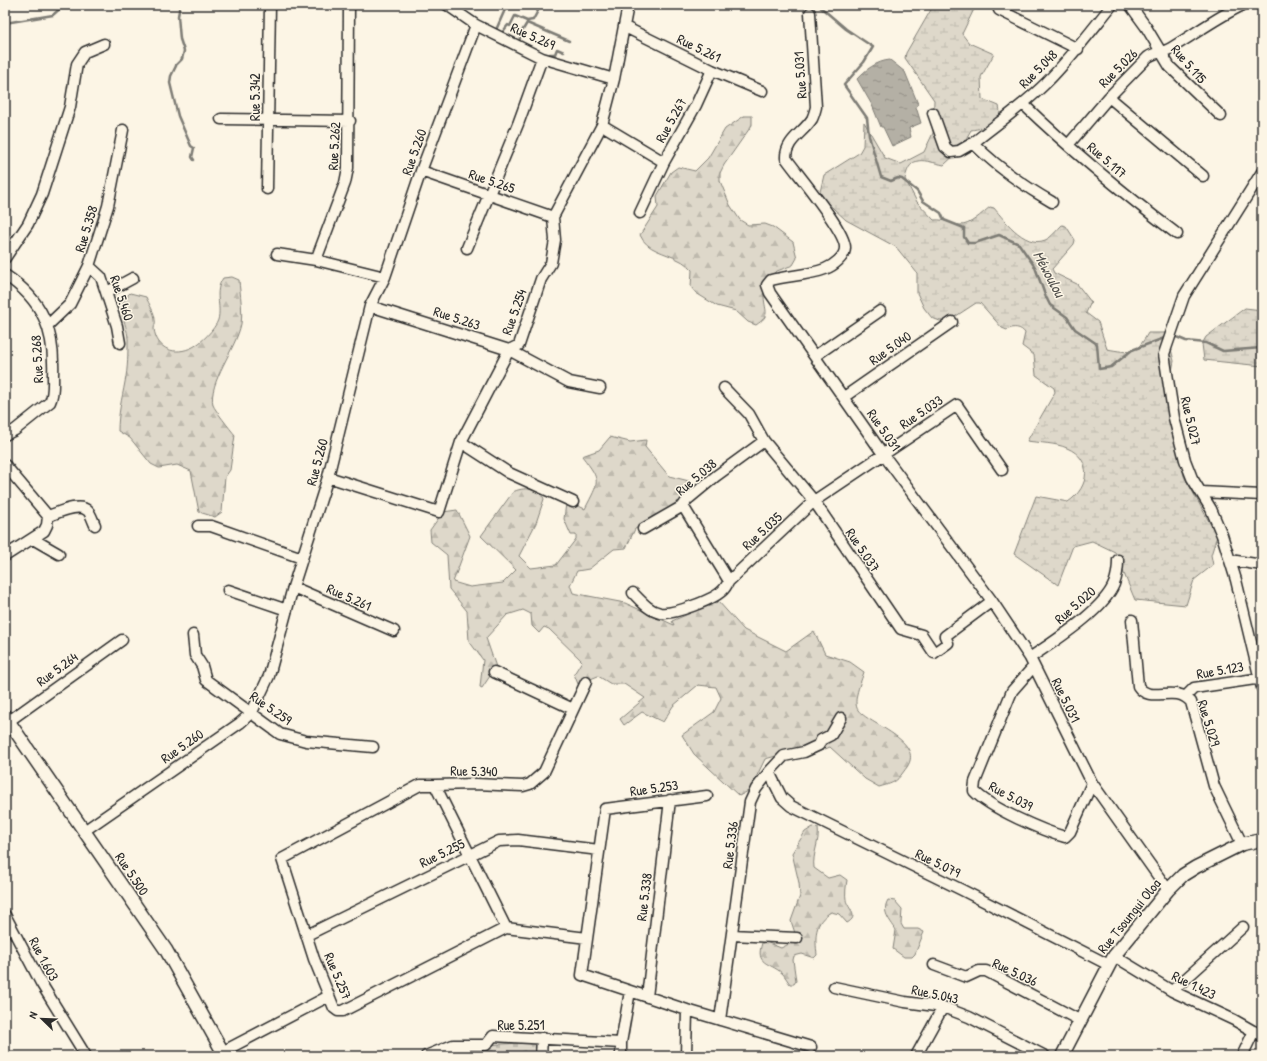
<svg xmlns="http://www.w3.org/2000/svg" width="1267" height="1061" viewBox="0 0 1267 1061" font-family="'Patrick Hand',sans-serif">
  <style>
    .forest { fill: url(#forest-firs); stroke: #84827a }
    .wetland { fill: url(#wetland-marsh); stroke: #84827a }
    .cemetery { fill: url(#cemetery-stones); stroke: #84827a }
    .water { fill: url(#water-ripples); stroke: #7d7b74 }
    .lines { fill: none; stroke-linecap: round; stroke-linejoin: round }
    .stream { stroke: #7d7b74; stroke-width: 2.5 }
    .minor-casing { stroke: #2b2b2b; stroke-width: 13 }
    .major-casing { stroke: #2b2b2b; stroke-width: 15 }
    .minor { stroke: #fcf5e5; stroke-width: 10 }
    .major { stroke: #fcf5e5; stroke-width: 12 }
    .labels { text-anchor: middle; stroke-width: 3; stroke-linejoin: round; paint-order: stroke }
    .street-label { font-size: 14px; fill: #2b2b2b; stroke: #fcf5e5 }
    .water-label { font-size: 15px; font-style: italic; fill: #545350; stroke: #fcf5e5 }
  </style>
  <defs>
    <pattern id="forest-firs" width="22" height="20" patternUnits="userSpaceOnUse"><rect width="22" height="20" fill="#ded8ca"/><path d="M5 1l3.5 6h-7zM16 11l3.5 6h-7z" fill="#bfbaae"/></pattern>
    <pattern id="wetland-marsh" width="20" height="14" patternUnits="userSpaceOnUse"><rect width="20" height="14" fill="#ded8ca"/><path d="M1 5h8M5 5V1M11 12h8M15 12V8" fill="none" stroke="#bfbaae"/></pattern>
    <pattern id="cemetery-stones" width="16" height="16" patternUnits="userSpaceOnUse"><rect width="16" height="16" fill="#ded8ca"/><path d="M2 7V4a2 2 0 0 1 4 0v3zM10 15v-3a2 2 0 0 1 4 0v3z" fill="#bfbaae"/></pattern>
    <pattern id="water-ripples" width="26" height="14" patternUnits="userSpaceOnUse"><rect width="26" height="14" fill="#b4b0a5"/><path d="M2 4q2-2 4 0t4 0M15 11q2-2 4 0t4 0" fill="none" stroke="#938f87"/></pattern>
  </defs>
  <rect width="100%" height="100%" fill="#fcf5e5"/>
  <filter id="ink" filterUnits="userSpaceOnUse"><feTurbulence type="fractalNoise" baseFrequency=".025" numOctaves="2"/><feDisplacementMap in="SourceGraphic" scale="8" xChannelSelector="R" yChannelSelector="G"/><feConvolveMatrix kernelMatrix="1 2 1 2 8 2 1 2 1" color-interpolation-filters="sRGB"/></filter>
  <g filter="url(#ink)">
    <path class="forest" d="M744 116H752V125L724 165 720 173V181L730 205 740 220 748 225 765 224 773 227 793 242 797 258 793 265 777 271 764 280C764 286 763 292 764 297 765 312 771 315 756 325L748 322 736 311 717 306 696 293 691 287 692 270C688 266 684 262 679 260 665 252 647 251 640 235L658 207 657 196 661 189 671 172 678 167 695 171 708 158 725 129Z
      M232 277 239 280C240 294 243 311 241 324 236 349 208 382 213 405 215 410 230 429 235 435L230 470 225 477 222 512 215 517 199 512 191 471 177 465 159 468 151 464 130 438 118 431C118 413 122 399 125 382 128 368 128 353 128 339 127 322 114 306 130 293L146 297C149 304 155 313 155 320 156 323 154 326 154 329 157 350 175 356 193 347 201 343 215 329 218 320 222 305 213 293 223 278Z
      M610 437 630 442 646 440 645 447 669 476 689 481 690 483 683 501 635 529 626 548 614 549 589 569 577 571 570 585 573 593 625 603 674 625 672 621 718 601 744 630 786 651 814 631 825 654 850 662 864 672C861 682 852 701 858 710 868 724 925 741 907 767 896 782 897 782 879 787L865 779 830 747 811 755 791 752 765 759 750 790 739 796 694 754 682 735 714 712 721 698 716 687 698 685 673 706 663 722 642 712 624 725 620 719 645 698 624 684H611L598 676 578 684 574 674 582 661 549 629 544 627 539 633 532 626 531 614 523 610 507 615 486 638 496 667 482 688 480 687 483 660 469 641 467 611 449 589 447 555 431 542 430 530 443 512 457 510 470 536 453 582 470 587 503 583 516 570 481 536 513 492C522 487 540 487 544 499L536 523 519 556 531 568 556 565 576 539V535H571L564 519 566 503 570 502 585 509C599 481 602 482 582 456L599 450Z
      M813 827 818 828C820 842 812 854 814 868L828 878 840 875 847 880C846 886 845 894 846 900 848 909 860 916 847 923L839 914 831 912C814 922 815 937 817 955L814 958 802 954 794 956 793 960 796 981 794 984H790C787 980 785 976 782 973 769 962 755 965 762 943L766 942 781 948 793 942 795 933 791 921 800 896 799 883 792 853 805 832Z
      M888 900 895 901 902 909 901 924 904 929H918L924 932 915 954 912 957H904L893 949 896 930C890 920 881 912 888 900Z"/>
    <path class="wetland" d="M929 5H976L962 34 969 43 994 54 981 77 982 99 999 106C1004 124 985 128 971 130L959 151 944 165C925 161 910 153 905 179L917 202 934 220C947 219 949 224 960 225 970 226 982 213 990 207L994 208C1005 221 1028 252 1049 238 1053 235 1058 229 1062 225L1066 226 1075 240 1074 244 1052 269 1054 273 1077 284 1091 302 1086 313 1098 322 1107 349C1130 353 1136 355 1148 333H1167L1174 361 1166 402 1184 476 1217 536 1211 555 1213 565 1194 580 1186 605 1135 600 1115 552 1092 541 1073 546 1058 585 1014 554 1036 496 1068 502C1090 487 1093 459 1067 448 1056 443 1040 443 1027 441L1055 392 1054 388 1036 375 1034 355 1022 346 1025 333C1021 327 1013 326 1007 330L1002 328 980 303H976L950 320 940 321 932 318 924 308 917 293V273L896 247 846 220 821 197 820 192 824 175 859 153 863 146 864 122 885 158 901 164 924 152 933 133 934 100 905 58 906 53 932 8Z
      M1245 308 1262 310V366L1204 360 1202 344 1206 337Z"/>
    <path class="cemetery" d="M537 1042V1056H426L451 1047Z"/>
    <path class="water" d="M890 60 905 72 918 104 916 107 921 123 909 128 911 137 892 146 883 127H881L872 105 857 79C865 70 877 61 890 60Z"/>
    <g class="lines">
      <path class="stream" d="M507 5 496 30 501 34 508 25 510 26 515 16 527 21 533 20 541 5
        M818 5 846 29 873 47 864 62 844 85 867 118 869 136 881 177 891 181 898 178 902 179 917 191 923 201 941 213 944 220 964 228V237L968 243H975L999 235 1019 244 1035 267 1045 295 1050 305 1067 317 1075 329 1097 344 1099 369 1111 367 1132 350 1167 337
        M54 14 64 5
        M5 23 53 15
        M519 43 521 33 527 23 569 41
        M550 54H555L557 49 564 52
        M176 65 182 59 184 51 180 39 178 16 180 5
        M176 66 171 76 170 83 178 116 191 146 194 148 192 157 194 160
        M1174 336 1186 341 1206 343 1223 351 1262 348"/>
      <g class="minor-casing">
        <path id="minor" d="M349 5 348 168 345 183 316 260 385 277
          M447 5 476 25 542 58 614 79
          M1130 5 1146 27 1170 67 1221 116
          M999 10 1078 49
          M810 13 816 107C815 111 814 115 812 119 804 132 785 141 786 158 798 175 846 231 845 248 845 257 833 266 825 269 809 275 787 276 771 280L767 285 770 293 883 454 992 601 1030 658 1092 783 1168 890
          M625 27 712 70 762 91
          M1109 97 1203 176
          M1023 104C1071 150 1123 193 1177 234
          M933 113 945 147 951 152 959 151 973 143
          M221 119 350 121
          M602 125 664 162 696 105 712 70
          M1068 145 1109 97 1148 57C1155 52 1163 53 1171 48 1195 34 1217 17 1243 5
          M421 171 553 217
          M1262 172 1184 296 1164 354 1174 418 1185 460 1192 478 1211 509 1222 535 1236 580 1262 688
          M267 189 270 5
          M1052 202C1022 185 997 167 973 143 998 123 1024 105 1047 82 1071 58 1091 31 1112 5
          M640 213 664 162
          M467 248 518 124 542 58
          M277 254 316 260
          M5 258 28 224 42 194 70 107 77 64 85 52 104 44
          M89 266 101 277 117 326 120 343
          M5 275C43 300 55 331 53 375 53 384 54 394 50 402L15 430 5 435
          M107 292 133 278
          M370 306 509 350 569 382 600 388
          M48 325 70 304 89 266 108 206 123 130
          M815 356 880 311
          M724 388 749 414 764 441 814 501 901 629 922 635 934 653 948 643 945 636 992 601
          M844 397 952 322
          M461 442 509 473 573 502
          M5 465 48 516 47 525 44 531 5 556
          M328 477 439 512 461 442 509 350 519 345 541 279 551 263 555 240 553 217 602 125 614 79 628 5
          M1201 492 1262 495
          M683 506 729 581 814 501 957 405 1002 470
          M48 516C58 513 79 502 88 511 91 514 93 521 95 525
          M198 526H211L302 558
          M643 529 683 506 687 500 716 476 764 441
          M33 539 59 554
          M1230 560 1262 565
          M293 587 394 631
          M228 590 287 610
          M633 593C641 601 649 611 660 613 673 615 716 599 724 589 726 587 727 584 729 581
          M1132 620 1138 686C1150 705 1175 683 1191 702L1214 786 1242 844
          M193 635 195 655 202 666 206 680 280 734 306 741 373 747
          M1030 658C1054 641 1103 611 1114 584 1117 576 1118 568 1118 560
          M1034 666 1012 691 975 782 974 791C990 808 1043 831 1065 837L1070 832 1092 783
          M494 672 573 709
          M1186 696 1194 688 1262 678
          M9 721 122 640
          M769 772 782 798 791 806 962 890 1109 965
          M435 785H420L282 859 314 959 334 1008 338 1011H343L506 928 587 938
          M707 796 605 809 582 975 687 1010 811 1047
          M84 831 240 723 252 712 269 676 293 587 328 477 370 306 385 277 421 171 476 25
          M5 915 41 983 86 1056
          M506 928 435 785 476 784 523 786 530 784 544 772 586 682
          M307 935 499 841 518 840 599 850
          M732 935 797 938
          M1114 956 1172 991 1234 1020 1262 1036
          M934 965 966 977 979 971H986L1081 1021
          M834 987 905 1002 943 1007 969 1017 1045 1056
          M1172 991 1243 927
          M647 997 670 800
          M720 1020 750 802 756 789 769 772 784 756 804 752 819 745 821 740 831 735 841 718
          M222 1052 329 996
          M426 1056 453 1045H486L493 1036 621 1043
          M541 1056 542 1038
          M621 1056V1043L630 991
          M686 1056 687 1010
          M916 1056 943 1007
          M1242 1056 1254 1031"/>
      </g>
      <g class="major-casing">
        <path id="major" d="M5 716 166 950 225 1056
          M1062 1056 1114 956 1168 890 1183 875 1196 867 1242 844 1262 840"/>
      </g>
      <use href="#minor" class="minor"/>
      <use href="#major" class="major"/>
    </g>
  </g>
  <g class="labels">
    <g class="street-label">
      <text transform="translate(533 36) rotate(24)" y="5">Rue 5.269</text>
      <text transform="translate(699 48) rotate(26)" y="5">Rue 5.261</text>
      <text transform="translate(1189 64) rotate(49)" y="5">Rue 5.115</text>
      <text transform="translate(1118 68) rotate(-45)" y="5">Rue 5.026</text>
      <text transform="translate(1038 69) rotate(-45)" y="5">Rue 5.048</text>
      <text transform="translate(800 75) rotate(-94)" y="5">Rue 5.031</text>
      <text transform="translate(255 97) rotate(-90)" y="5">Rue 5.342</text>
      <text transform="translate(671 120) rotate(-61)" y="5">Rue 5.267</text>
      <text transform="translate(334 146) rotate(-87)" y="5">Rue 5.262</text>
      <text transform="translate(414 152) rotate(-70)" y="5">Rue 5.260</text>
      <text transform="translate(1107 160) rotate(41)" y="5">Rue 5.117</text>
      <text transform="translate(492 181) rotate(19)" y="5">Rue 5.265</text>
      <text transform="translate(86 229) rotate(-73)" y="5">Rue 5.358</text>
      <text transform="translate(122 298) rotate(71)" y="5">Rue 5.460</text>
      <text transform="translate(514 312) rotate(-70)" y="5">Rue 5.254</text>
      <text transform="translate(457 318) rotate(18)" y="5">Rue 5.263</text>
      <text transform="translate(890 348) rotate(-35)" y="5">Rue 5.040</text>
      <text transform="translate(37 359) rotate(-93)" y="5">Rue 5.268</text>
      <text transform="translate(921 412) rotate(-34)" y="5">Rue 5.033</text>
      <text transform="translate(1191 421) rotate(77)" y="5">Rue 5.027</text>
      <text transform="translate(884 430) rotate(55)" y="5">Rue 5.031</text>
      <text transform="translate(317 462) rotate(-75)" y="5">Rue 5.260</text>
      <text transform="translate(696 477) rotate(-40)" y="5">Rue 5.038</text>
      <text transform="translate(762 531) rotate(-43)" y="5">Rue 5.035</text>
      <text transform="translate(863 550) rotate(56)" y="5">Rue 5.037</text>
      <text transform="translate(349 597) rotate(24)" y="5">Rue 5.261</text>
      <text transform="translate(1075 605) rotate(-41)" y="5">Rue 5.020</text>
      <text transform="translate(57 669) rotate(-36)" y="5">Rue 5.264</text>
      <text transform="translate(1220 670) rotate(-10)" y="5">Rue 5.123</text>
      <text transform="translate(1066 700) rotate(64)" y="5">Rue 5.031</text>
      <text transform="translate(271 708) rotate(35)" y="5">Rue 5.259</text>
      <text transform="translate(1209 723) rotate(73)" y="5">Rue 5.029</text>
      <text transform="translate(182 746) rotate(-35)" y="5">Rue 5.260</text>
      <text transform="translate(474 771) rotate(1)" y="5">Rue 5.340</text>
      <text transform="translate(654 788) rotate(-8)" y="5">Rue 5.253</text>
      <text transform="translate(1011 796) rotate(28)" y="5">Rue 5.039</text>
      <text transform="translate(730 845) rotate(-83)" y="5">Rue 5.336</text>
      <text transform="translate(442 853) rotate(-26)" y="5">Rue 5.255</text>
      <text transform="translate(938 863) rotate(26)" y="5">Rue 5.079</text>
      <text transform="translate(132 874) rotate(56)" y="5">Rue 5.500</text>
      <text transform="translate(644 897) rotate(-83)" y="5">Rue 5.338</text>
      <text transform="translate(1129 916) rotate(-51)" y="5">Rue Tsoungui Oloa</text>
      <text transform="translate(44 959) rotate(62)" y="5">Rue 1.603</text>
      <text transform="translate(1015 972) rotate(25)" y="5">Rue 5.036</text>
      <text transform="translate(338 976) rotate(67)" y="5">Rue 5.257</text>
      <text transform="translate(1194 985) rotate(26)" y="5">Rue 1.423</text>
      <text transform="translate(935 994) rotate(12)" y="5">Rue 5.043</text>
      <text x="521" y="1030">Rue 5.251</text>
    </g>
    <g class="water-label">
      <text transform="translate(1049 274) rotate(62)" y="5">Méwoulou</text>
    </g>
  </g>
  <rect width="1267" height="1061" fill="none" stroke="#fcf5e5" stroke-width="20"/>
  <rect x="10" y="10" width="1247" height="1041" fill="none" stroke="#2b2b2b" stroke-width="1.5" filter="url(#ink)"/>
  <g transform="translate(42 1019) rotate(293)" stroke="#fcf5e5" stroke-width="3" paint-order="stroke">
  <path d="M0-3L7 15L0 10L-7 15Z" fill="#2b2b2b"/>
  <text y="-6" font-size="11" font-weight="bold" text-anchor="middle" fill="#2b2b2b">N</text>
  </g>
</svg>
